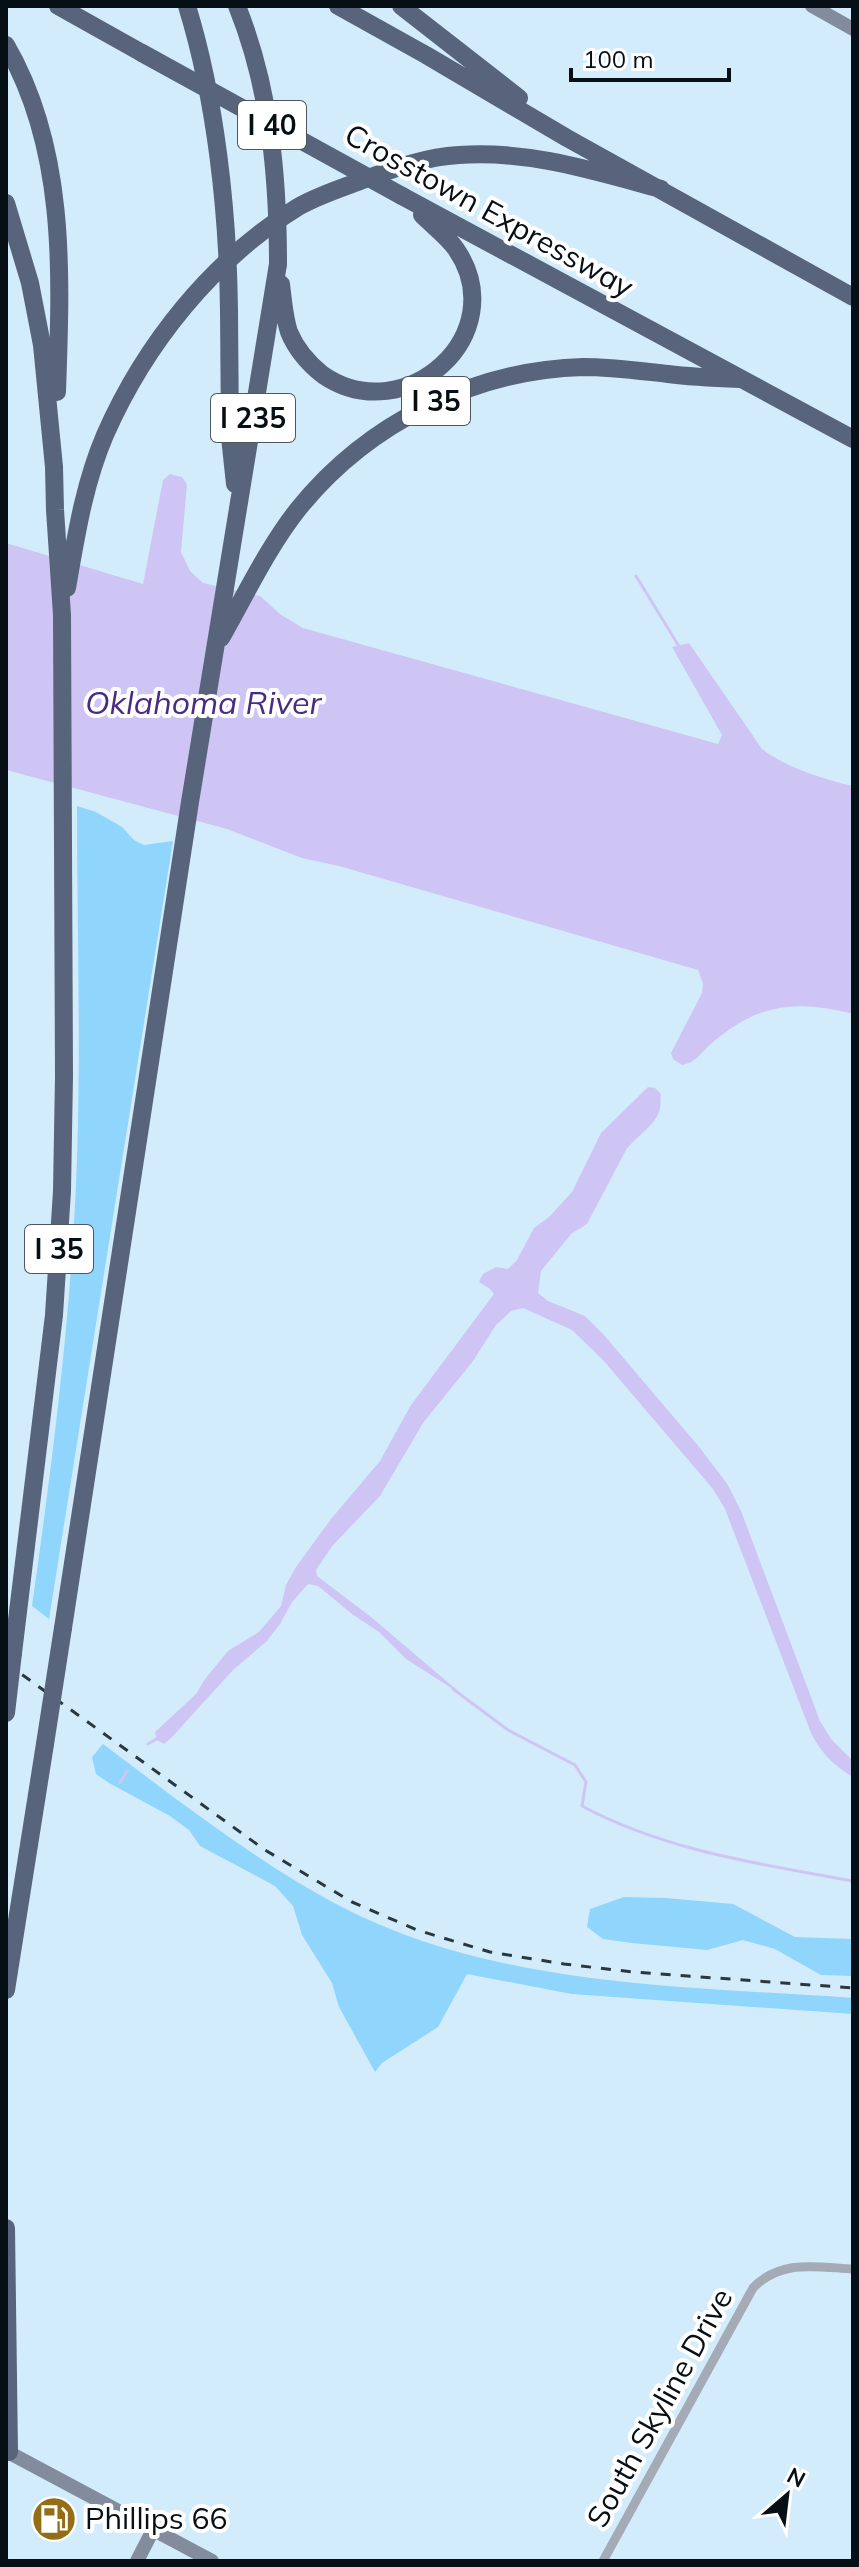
<svg xmlns="http://www.w3.org/2000/svg" width="859" height="2567" viewBox="0 0 859 2567" font-family="Mulish,sans-serif">
  <style>
    .green { fill: #90d5fc }
    .water { fill: #cfc5f4 }
    .lines { fill: none; stroke-linecap: round; stroke-linejoin: round }
    .stream { stroke: #cfc5f4; stroke-width: 3 }
    .street { stroke: #a4aab6; stroke-width: 9 }
    .secondary { stroke: #838c9d; stroke-width: 14 }
    .highway { stroke: #58647c; stroke-width: 18 }
    .rail { stroke: #2a373f; stroke-width: 3; stroke-dasharray: 10 10; stroke-linecap: butt }
    .highway-bridge { stroke: #58647c; stroke-width: 18 }
    .labels { text-anchor: middle; stroke-width: 8; stroke-linejoin: round; paint-order: stroke }
    .shield { fill: #fff; stroke: #50575b; stroke-width: 2 }
    .shield-label { font-size: 28px; font-weight: bold; fill: #050f15 }
    .street-label { font-size: 30px; fill: #050f15; stroke: #fff }
    .poi-label { font-size: 30px; fill: #050f15; stroke: #fff; text-anchor: start }
    .water-label { font-size: 32px; font-style: italic; fill: #492b83; stroke: #fff }
  </style>
  <rect width="100%" height="100%" fill="#d3ecfb"/>
  <path class="green" d="M77 806 96 812 122 827 134 840 144 845 173 841 49 1619 32 1606C53 1458 72 1309 77 1159 81 1041 77 924 77 806Z
    M103 1744C179 1801 254 1860 338 1905 493 1987 683 1986 853 1998V2014L572 1994 467 1974 438 2027 382 2063 375 2072 339 2007 332 1983 302 1935 293 1906 275 1886 200 1846 189 1830 170 1816 109 1783 96 1774 92 1757Z
    M624 1897 666 1898 733 1904 795 1937 853 1939V1976L821 1975 775 1949 743 1940 707 1950 632 1943 603 1939 587 1927 590 1909Z"/>
  <path class="water" d="M170 474 182 477 187 484 181 552 190 571 203 583 260 596 280 614 303 628 718 744 722 735 672 647 689 643 762 749C787 768 823 779 853 786V1014C796 999 757 1004 712 1043 701 1052 696 1063 682 1065L673 1059 671 1053 702 993 703 984 698 970 339 866 302 858 227 829 6 770V543L143 584 163 480Z
    M648 1087 655 1088 661 1094C660 1099 661 1103 660 1108 657 1125 636 1136 626 1150L587 1224 571 1234 541 1271 538 1293 548 1301 585 1316 604 1335 700 1448 728 1485 741 1511 820 1721 831 1739 853 1761V1777C834 1766 821 1753 811 1733L725 1509 713 1489 603 1360 572 1330 523 1308 511 1311 496 1325 473 1361 423 1423 380 1496 333 1545 316 1570 317 1576 371 1617 464 1696 406 1659 379 1632 352 1614 318 1586 308 1584 292 1602 280 1624 267 1641 233 1670 172 1737 164 1744 157 1740 155 1732 196 1694 205 1679 228 1651 259 1632 281 1606 286 1585 296 1567 331 1519 380 1461 411 1405 494 1294 490 1289 479 1282 483 1274 496 1267 508 1269 517 1260 534 1228 549 1217 572 1192 601 1133Z"/>
  <g class="lines">
    <path class="stream" d="M636 576 680 648
      M453 1689 508 1730 575 1765 586 1782 582 1806C666 1851 760 1864 853 1881
      M148 1744 158 1738
      M120 1783 127 1771"/>
    <path class="street" d="M603 2561 753 2288C781 2259 816 2267 853 2269"/>
    <path class="secondary" d="M812 6 853 29
      M6 2451 212 2561
      M137 2561 153 2530"/>
    <path class="highway" d="M58 6 142 53
      M338 6 426 55 567 138 853 297
      M401 6 519 98
      M6 45C67 150 61 275 57 392
      M402 196 853 439
      M6 203 30 283 42 345 54 467 55 510 62 615 64 1076 62 1191 54 1315 13 1653
      M281 284C283 300 284 317 289 332 296 349 309 364 323 375 405 431 514 334 456 249 448 237 433 226 422 215
      M229 311 230 437 235 484
      M67 588C76 536 84 484 105 435 145 344 212 260 298 207 317 196 339 189 360 181 393 169 424 157 459 155 529 150 594 171 661 189
      M221 638C246 594 268 547 299 508 368 423 474 370 583 367 612 367 640 371 668 374 692 377 716 378 740 379
      M63 1628 190 802 278 264
      M6 1990 45 1744
      M6 2228 9 2452"/>
    <path class="rail" d="M6 1663 265 1850 352 1902 417 1930 490 1952 564 1964 633 1972 853 1988"/>
    <path class="highway-bridge" d="M187 6C216 100 228 213 229 311
      M237 6C270 88 278 176 278 264
      M142 53 402 196
      M6 1713 13 1653
      M45 1744 63 1628"/>
  </g>
  <defs>
    <g id="fuel-disc" transform="scale(2.3)"><circle r="9.5" fill="#936e16" stroke="#fff"/><path d="M-5.5-6h7V0h2V4h1.3V-2.5L3-4.5l.8-.8L6-3V5H2.5V1h-1V6h-7ZM-4.2-4.7v3.2H.2V-4.7Z" fill="#fff"/></g>
  </defs>
  <g fill-rule="evenodd">
    <use href="#fuel-disc" x="54" y="2519"/>
  </g>
  <g class="labels">
    <g class="shield">
      <rect x="238" y="101" width="68" height="48" rx="6"/>
      <rect x="402" y="377" width="68" height="48" rx="6"/>
      <rect x="211" y="394" width="84" height="48" rx="6"/>
      <rect x="25" y="1225" width="68" height="48" rx="6"/>
    </g>
    <g class="shield-label">
      <text x="272" y="135">I 40</text>
      <text x="436" y="411">I 35</text>
      <text x="253" y="428">I 235</text>
      <text x="59" y="1259">I 35</text>
    </g>
    <g class="street-label">
      <text transform="translate(489 211) rotate(29)" y="10">Crosstown Expressway</text>
      <text transform="translate(660 2408) rotate(-61)" y="10">South Skyline Drive</text>
    </g>
    <g class="poi-label">
      <text x="85" y="2529">Phillips 66</text>
    </g>
    <g class="water-label">
      <text x="203" y="714">Oklahoma River</text>
    </g>
  </g>
  <rect width="859" height="2567" fill="none" stroke="#050f15" stroke-width="16"/>
  <g transform="translate(787 2495) rotate(28)" stroke="#ffffff" stroke-width="6" paint-order="stroke">
  <path d="M0-6L14 30L0 20L-14 30Z" fill="#050f15"/>
  <text y="-12" font-size="22" font-weight="bold" text-anchor="middle" fill="#050f15">N</text>
  </g>
  <path d="M571 68v12h158v-12" fill="none" stroke="#050f15" stroke-width="4"/>
  <text x="583" y="68" font-size="24" fill="#050f15" stroke="#ffffff" stroke-width="6" paint-order="stroke">100 m</text>
</svg>
